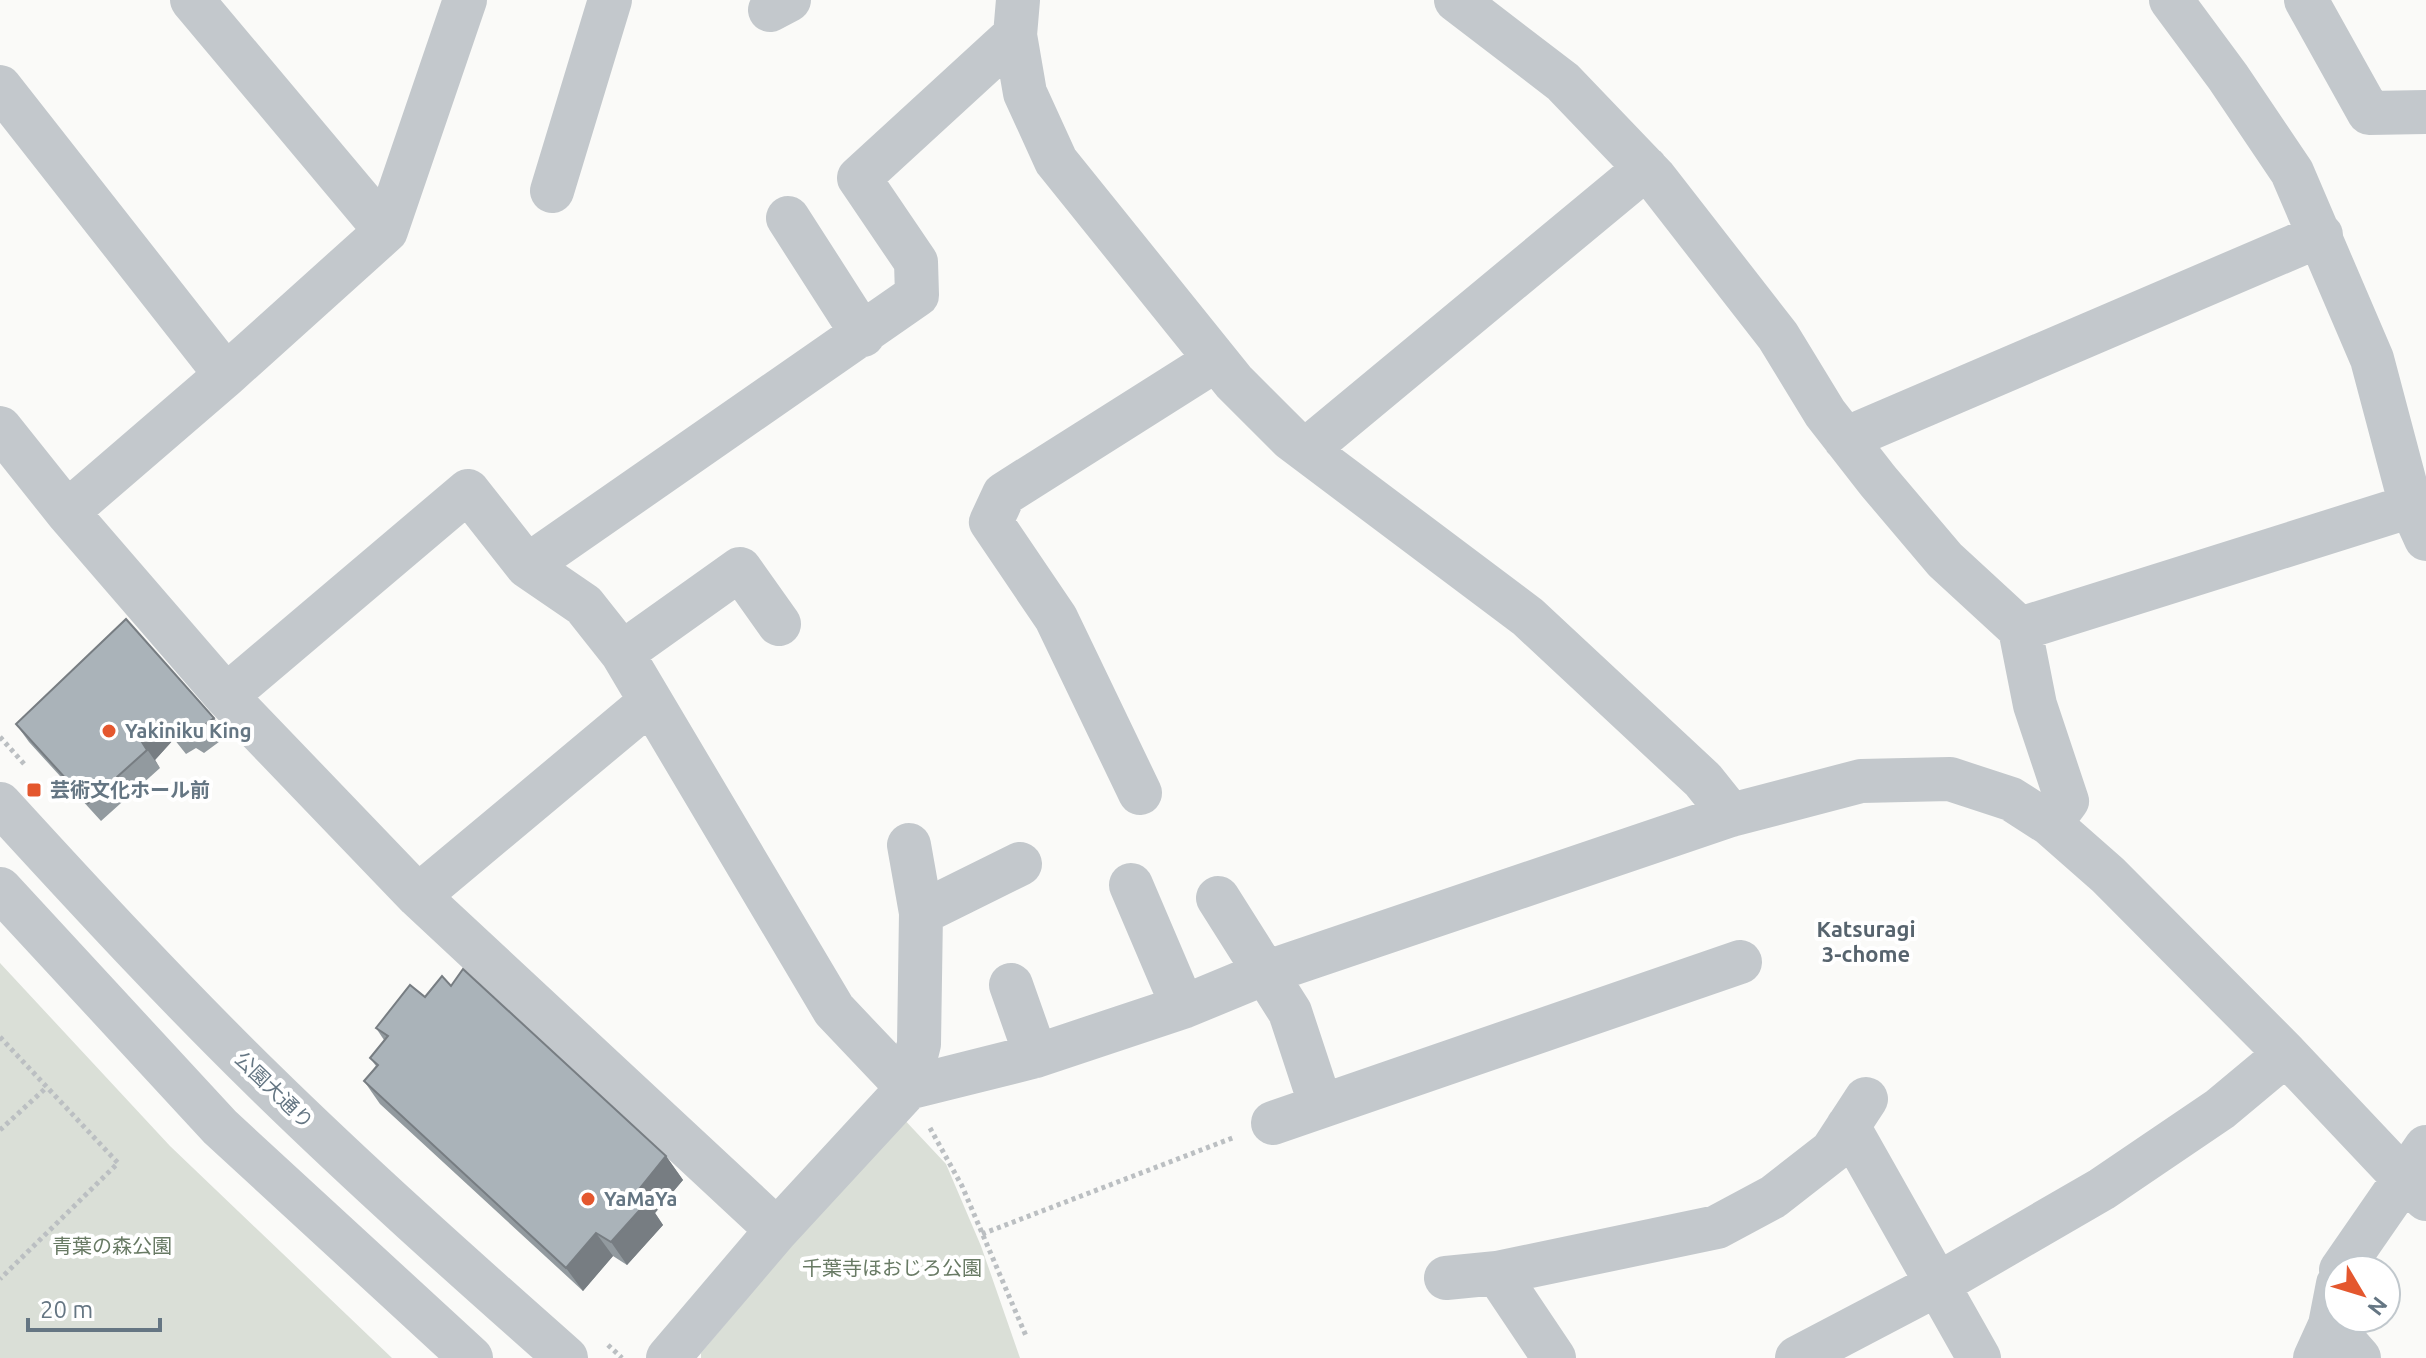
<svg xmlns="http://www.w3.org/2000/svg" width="2426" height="1358" viewBox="0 0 2426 1358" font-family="Ubuntu,'Noto Sans JP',sans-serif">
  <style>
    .green { fill: #dadfd7 }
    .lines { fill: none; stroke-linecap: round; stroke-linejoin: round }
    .path { stroke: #bbbfc2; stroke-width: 5; stroke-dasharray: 4 4; stroke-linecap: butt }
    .minor { stroke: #c3c8cc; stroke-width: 44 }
    .wall { fill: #929a9f }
    .shaded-wall { fill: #777d82 }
    .building { fill: #aab3b9; stroke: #777d82; stroke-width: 2 }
    .poi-dot { fill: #e4572e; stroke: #fff; stroke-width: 3 }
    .labels { text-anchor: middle; stroke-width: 8; stroke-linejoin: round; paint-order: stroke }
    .poi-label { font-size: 20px; font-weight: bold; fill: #657683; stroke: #fff; text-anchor: start }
    .street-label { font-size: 20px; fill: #657683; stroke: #fff }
    .park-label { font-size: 20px; fill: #687a64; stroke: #fff }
    .neighbourhood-label { font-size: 22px; font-weight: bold; fill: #57646e; stroke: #fff }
  </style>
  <rect width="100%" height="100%" fill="#fafaf8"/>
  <path class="green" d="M0 963 170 1146 392 1358H0Z
    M900 1115 946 1164 981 1246 1020 1358H701V1353Z"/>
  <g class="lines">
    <path class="path" d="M0 737 26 766
      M0 1037 118 1163 0 1279
      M930 1128 962 1186 1026 1336
      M0 1130 47 1087
      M982 1234 1235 1137
      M608 1345 622 1358"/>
    <path class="minor" d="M192 0 386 231
      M1018 0 1015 35 1025 93 1056 161 1234 382 1291 439 1528 617 1703 780 1731 815
      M1456 0 1563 82 1655 178 1778 336 1825 413 1878 481 1945 560 2020 629 2035 705 2067 801 2050 824
      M2171 0 2228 77 2292 172 2372 359 2411 506 2426 539
      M2306 0 2369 113 2426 112
      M770 10 789 0
      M0 87 226 375
      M552 191 610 0
      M788 218 863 335
      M0 428 67 512 226 696 418 896 777 1230
      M1845 439 2321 235
      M1306 450 1646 168
      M67 512 226 375 386 231 465 0
      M527 566 917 295 916 262 859 178 1015 35
      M2020 629 2411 506
      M622 653 740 569 779 624
      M226 696 468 491 527 566 584 605 622 653 834 1010 908 1088
      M1140 793 1056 618 991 522 1004 494 1216 360
      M0 804C86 898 172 991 263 1080 361 1176 463 1267 566 1358
      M1131 885 1183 1007
      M0 889 220 1127 471 1358
      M418 896 649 703
      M1218 898 1290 1012 1321 1106
      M921 913 1020 864
      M1011 985 1036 1056
      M908 1088 919 1044 921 913 909 845
      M1273 1123 1740 962
      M1848 1126 1979 1358
      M2341 1270 2426 1147
      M1497 1273 1554 1358
      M1446 1278 1497 1273 1717 1227 1773 1197 1832 1151 1866 1099
      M2330 1325 2359 1358
      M668 1358 777 1230 908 1088 1036 1056 1183 1007 1265 973 1731 815 1861 781 1950 779 2011 799 2050 824 2108 875 2286 1054 2404 1179 2426 1199
      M1797 1358 1938 1284 2102 1189 2220 1109 2286 1054
      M2315 1358 2330 1325 2338 1284"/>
  </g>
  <path class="wall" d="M214 718 227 736 204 753 196 748 186 754 174 739 155 760 160 768 101 821 29 742 16 724Z
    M451 986 666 1156 683 1180 655 1213 663 1225 627 1265 613 1256 583 1291 380 1104 364 1081 376 1066 370 1058 384 1040 376 1028 425 997Z"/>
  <path class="shaded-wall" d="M161 721 174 739 155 760 160 768 142 742Z
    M666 1156 683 1180 655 1213 663 1225 627 1265 611 1242 636 1193Z
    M596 1233 613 1256 583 1291 566 1268Z"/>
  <path class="building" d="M126 619 214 718 191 735 184 729 173 736 161 721 142 742 147 750 88 803 16 724Z
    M463 969 666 1156 636 1193 647 1202 611 1242 596 1233 566 1268 364 1081 378 1065 370 1058 388 1036 376 1028 410 985 425 997 442 976 451 986Z"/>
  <g class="poi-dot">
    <circle cx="109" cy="731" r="8"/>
    <rect x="26" y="782" width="16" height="16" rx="4"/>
    <circle cx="588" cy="1199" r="8"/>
  </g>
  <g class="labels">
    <g class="poi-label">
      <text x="125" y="738">Yakiniku King</text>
      <text x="50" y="797">芸術文化ホール前</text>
      <text x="604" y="1206">YaMaYa</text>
    </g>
    <g class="street-label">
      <text transform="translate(274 1090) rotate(44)" y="7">公園大通り</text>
    </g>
    <g class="park-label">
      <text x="112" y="1253">青葉の森公園</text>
      <text x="892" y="1275">千葉寺ほおじろ公園</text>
    </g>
    <g class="neighbourhood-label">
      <text x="1866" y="937">Katsuragi<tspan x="1866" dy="25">3-chome</tspan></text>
    </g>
  </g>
  <g transform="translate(2362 1294) rotate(128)"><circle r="38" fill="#ffffff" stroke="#c1c8cd" stroke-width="2"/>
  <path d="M0-6L14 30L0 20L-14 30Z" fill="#e4572e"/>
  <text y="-12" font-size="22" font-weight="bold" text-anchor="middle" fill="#657683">N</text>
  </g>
  <path d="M28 1318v12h132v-12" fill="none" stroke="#657683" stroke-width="4"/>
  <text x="40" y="1318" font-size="24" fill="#657683" stroke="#ffffff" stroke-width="6" paint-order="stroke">20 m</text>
</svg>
